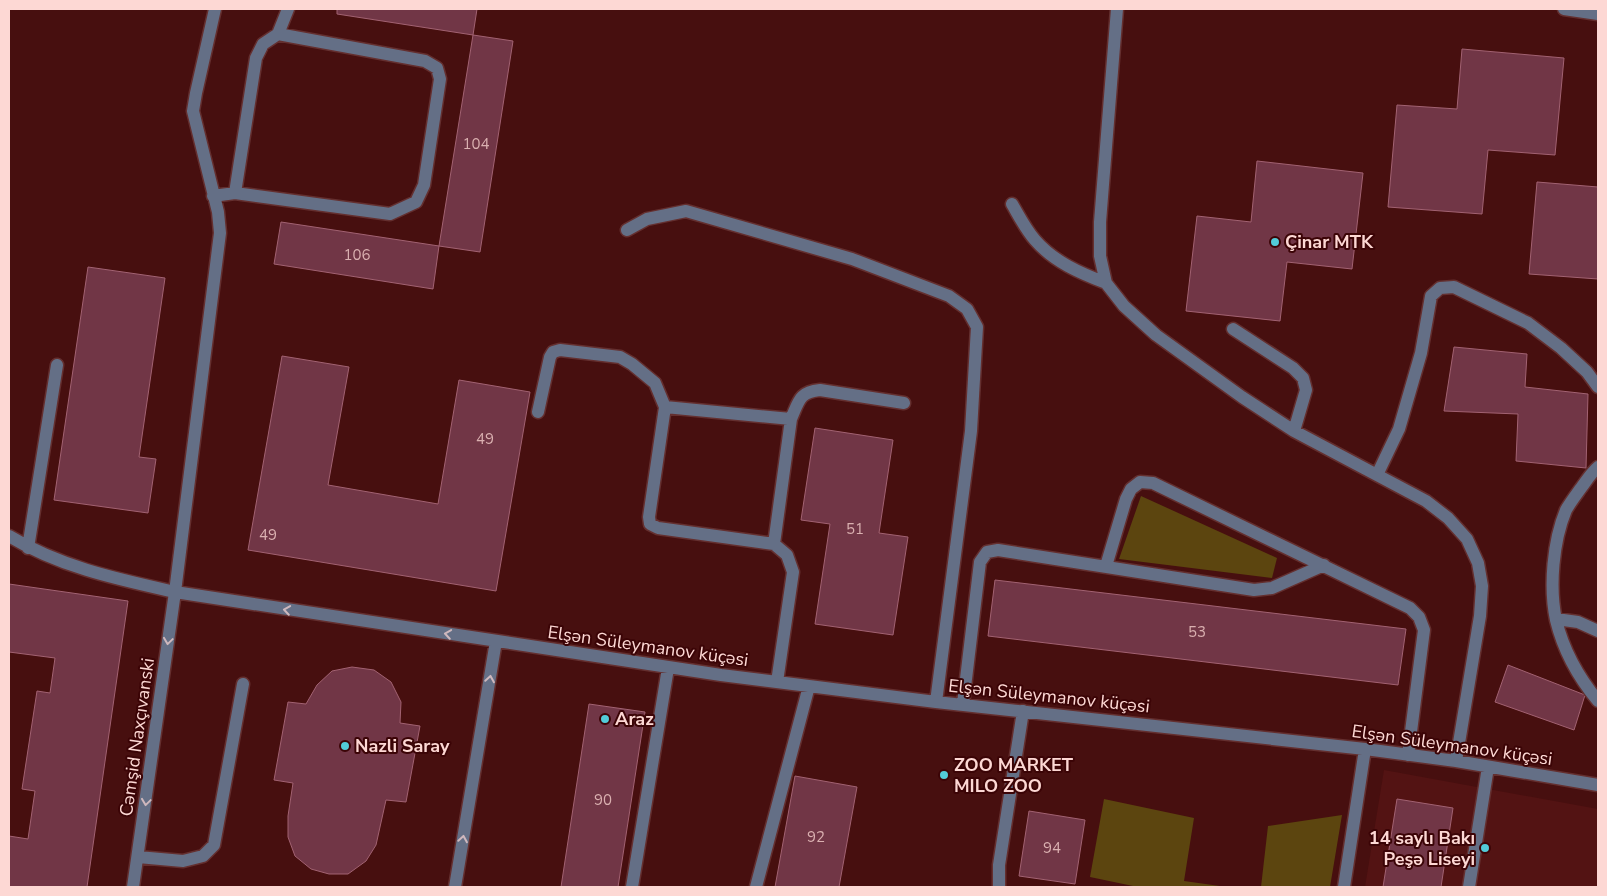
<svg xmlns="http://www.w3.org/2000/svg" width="1607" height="896" viewBox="0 0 1607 896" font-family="'Nunito Sans',sans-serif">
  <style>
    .built { fill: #531313 }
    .green { fill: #5c450f }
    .building { fill: #713646; stroke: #a26272 }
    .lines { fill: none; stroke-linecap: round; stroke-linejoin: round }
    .minor-casing { stroke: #642f2f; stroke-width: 15 }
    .minor { stroke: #646f86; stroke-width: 12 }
    .oneway { stroke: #cfb8bd }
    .poi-dot { fill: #52cbd8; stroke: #3b0406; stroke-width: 2 }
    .labels { text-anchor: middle; stroke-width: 4; stroke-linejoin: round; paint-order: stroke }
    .number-label { font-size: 15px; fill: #dab0b0 }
    .poi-label { font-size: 18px; font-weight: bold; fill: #fdd8d4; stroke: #3b0406; text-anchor: start }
    .street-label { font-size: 18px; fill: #fdd8d4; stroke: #3b0406 }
  </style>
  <rect width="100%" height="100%" fill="#470f0f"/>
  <path class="built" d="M1384 770 1598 809V887H1365Z"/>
  <path class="green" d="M1141 496 1277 558 1272 578 1119 559Z
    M1104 799 1194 818 1184 881 1227 887H1133V886L1090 877Z
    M1342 815 1330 887H1261L1268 826Z"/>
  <path class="building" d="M337 9H477L473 35 337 14Z
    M473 35 513 41 480 252 439 246Z
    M1462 49 1564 58 1555 155 1488 150 1482 214 1388 207 1397 105 1457 109Z
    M1257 161 1363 173 1352 269 1287 262 1280 321 1186 311 1197 216 1251 222Z
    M1537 182 1598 187V279L1529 274Z
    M281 222 439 246 433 289 274 264Z
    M88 267 165 278 139 457 156 459 148 513 54 500Z
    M1454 347 1527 354 1525 387 1588 394 1586 468 1516 461 1518 414 1444 411Z
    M282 356 349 367 328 485 438 504 459 380 530 392 496 591 248 550Z
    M815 428 893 440 879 533 908 537 893 635 815 624 830 524 801 520Z
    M995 580 1406 629 1398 685 988 636Z
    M9 584 128 601 87 887H9V836L28 839 35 791 22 789 37 691 50 693 55 658 9 652Z
    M1508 665 1585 695 1574 730 1495 702Z
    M352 667 374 670 391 682 401 702 400 723 420 726 406 802 386 800 376 845 366 861 348 874H329L311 869 295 856 288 837V816L293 783 274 780 288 702 306 704 317 685 332 671Z
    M589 704 645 712 618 887H561Z
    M795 776 857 787 839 887H775Z
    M1397 799 1453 808 1441 887H1383Z
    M1029 811 1085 820 1075 884 1019 876Z"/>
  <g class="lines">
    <g class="minor-casing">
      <path id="minor" d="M1117 9 1100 222V256L1106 283 1124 306 1156 335 1242 397 1294 431 1426 501 1448 518 1467 539 1478 563 1482 586 1480 616 1456 761
        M1564 9 1598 14
        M235 193 256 58 263 44 278 34 288 9
        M213 196 235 193 390 214 416 202 424 185 440 79 437 68 425 61 278 34
        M1012 204C1019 216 1026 230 1035 240 1054 262 1080 273 1106 283
        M627 230 647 219 686 211 852 259 949 296 967 309 977 327 971 431 936 702
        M1233 329 1293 368 1303 378 1306 390 1294 431
        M665 407 791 419C799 401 799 392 820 390L904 403
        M538 412 550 357 553 352 560 350 620 357 632 364 655 383 665 407 649 517 650 524 658 528 774 544 787 555 793 572 777 682
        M1598 467C1591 473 1587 480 1581 488 1576 495 1570 503 1566 510 1553 541 1549 587 1556 620 1563 649 1579 678 1598 701
        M1377 475 1399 429 1421 353 1431 296 1440 288 1454 287 1528 323 1561 348 1587 372 1598 387
        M9 536C60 567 117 579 175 592L721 675 936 702 1365 749 1456 761 1598 785
        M774 544 791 419
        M28 548 57 365
        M1106 566 1126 499 1131 489 1140 482 1153 483 1410 608 1419 617 1424 630 1408 755
        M1556 619 1578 622 1598 631
        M963 704 980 562 987 552 998 550 1254 590 1272 588 1324 565
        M138 857 183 861 203 856 214 845 243 684
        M133 887 175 592 220 233 218 212 193 111 196 93 215 9
        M455 887 496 641
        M632 887 668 668
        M756 887 809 686
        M999 887V865L1023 711
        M1344 887 1365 749
        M1469 887 1488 767"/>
    </g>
    <use href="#minor" class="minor"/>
  </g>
  <defs><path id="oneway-chevron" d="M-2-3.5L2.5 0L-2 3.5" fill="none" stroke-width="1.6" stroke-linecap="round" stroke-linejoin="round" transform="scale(1.25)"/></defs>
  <g class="oneway">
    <use href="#oneway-chevron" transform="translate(287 610) rotate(-171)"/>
    <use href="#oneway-chevron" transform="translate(448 634) rotate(-171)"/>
    <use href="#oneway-chevron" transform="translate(168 641) rotate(98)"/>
    <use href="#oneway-chevron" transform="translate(490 679) rotate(-81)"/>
    <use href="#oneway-chevron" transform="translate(146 802) rotate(98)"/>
    <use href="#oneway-chevron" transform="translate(463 839) rotate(-81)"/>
  </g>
  <g class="poi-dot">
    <circle cx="1275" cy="242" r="5"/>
    <circle cx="605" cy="719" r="5"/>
    <circle cx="345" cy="746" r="5"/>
    <circle cx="944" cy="775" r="5"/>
    <circle cx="1485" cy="848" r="5"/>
  </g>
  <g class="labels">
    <g class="number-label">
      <text x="476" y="149">104</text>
      <text x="357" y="260">106</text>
      <text x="485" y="444">49</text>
      <text x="855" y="534">51</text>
      <text x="268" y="540">49</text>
      <text x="1197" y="637">53</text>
      <text x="603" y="805">90</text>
      <text x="816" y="842">92</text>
      <text x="1052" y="853">94</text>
    </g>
    <g class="poi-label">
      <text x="1285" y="248">Çinar MTK</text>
      <text x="615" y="725">Araz</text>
      <text x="355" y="752">Nazli Saray</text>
      <text x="954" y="771">ZOO MARKET<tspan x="954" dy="21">MILO ZOO</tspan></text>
      <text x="1475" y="844" text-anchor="end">14 saylı Bakı<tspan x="1475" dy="21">Peşə Liseyi</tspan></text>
    </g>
    <g class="street-label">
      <text transform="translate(648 646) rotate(8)" y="6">Elşən Süleymanov küçəsi</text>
      <text transform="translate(1049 696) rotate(6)" y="6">Elşən Süleymanov küçəsi</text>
      <text transform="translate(137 737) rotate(-82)" y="6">Cəmşid Naxçıvanski</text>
      <text transform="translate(1452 745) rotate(8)" y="6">Elşən Süleymanov küçəsi</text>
    </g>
  </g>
  <rect width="1607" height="896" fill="none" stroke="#fdd8d4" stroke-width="20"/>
</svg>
